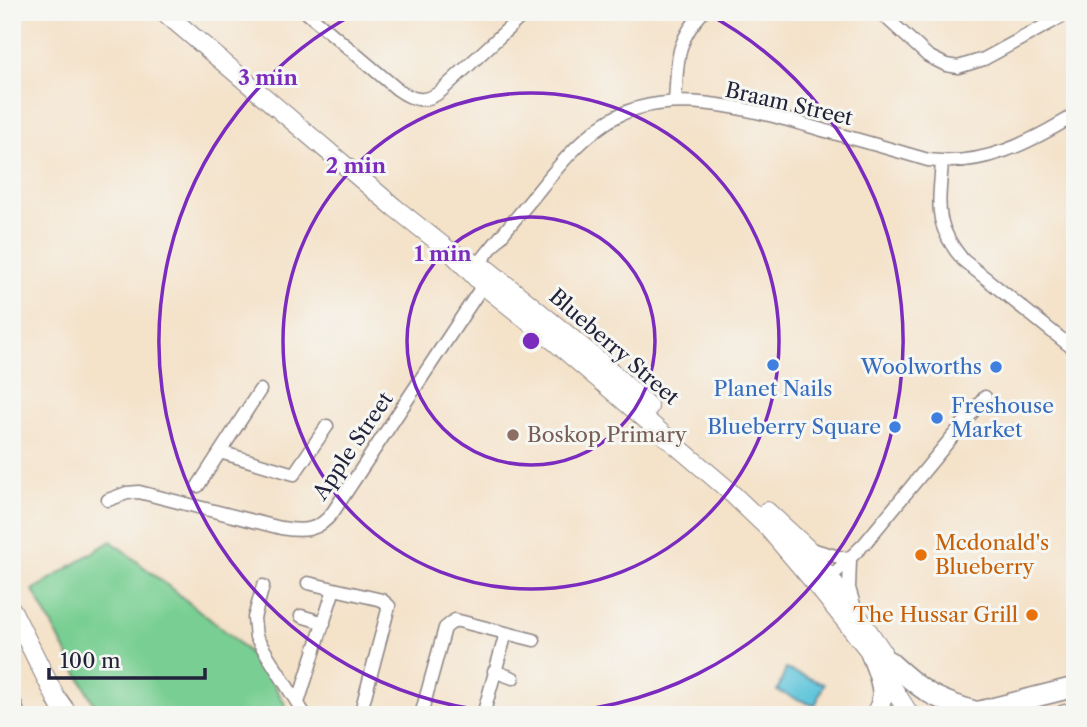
<svg xmlns="http://www.w3.org/2000/svg" width="1087" height="727" viewBox="0 0 1087 727" font-family="'Libre Caslon Text',serif">
  <style>
    .green { fill: #79cf93; stroke: #4e7867; stroke-width: 2 }
    .water { fill: #5dc4da; stroke: #40738a; stroke-width: 2 }
    .lines { fill: none; stroke-linecap: round; stroke-linejoin: round }
    .street-casing { stroke: #8b8282; stroke-width: 15 }
    .secondary-casing { stroke: #8b8282; stroke-width: 20 }
    .primary-casing { stroke: #8b8282; stroke-width: 22 }
    .street { stroke: #fff; stroke-width: 12 }
    .secondary { stroke: #fff; stroke-width: 18 }
    .primary { stroke: #fff; stroke-width: 19 }
    .ring { fill: none; stroke: #7b2cbf; stroke-width: 3.5 }
    .shop-dot { fill: #3f7fe0; stroke: #f6f6f2; stroke-width: 2.5 }
    .education-dot { fill: #8d6e63; stroke: #f6f6f2; stroke-width: 2.5 }
    .food-dot { fill: #e8710a; stroke: #f6f6f2; stroke-width: 2.5 }
    .labels { text-anchor: middle; stroke-width: 6; stroke-linejoin: round; paint-order: stroke }
    .street-label { font-size: 21px; fill: #22223b; stroke: #f6f6f2 }
    .shop-label { font-size: 21px; fill: #366cbe; stroke: #f6f6f2; text-anchor: end }
    .education-label { font-size: 21px; fill: #785e54; stroke: #f6f6f2; text-anchor: start }
    .food-label { font-size: 21px; fill: #c56008; stroke: #f6f6f2; text-anchor: start }
    .centre { fill: #7b2cbf; stroke: #f6f6f2; stroke-width: 3.5 }
    .ring-label { font-size: 21px; text-anchor: middle; font-weight: bold; fill: #7b2cbf; stroke: #f6f6f2; stroke-width: 6; stroke-linejoin: round; paint-order: stroke }
  </style>
  <rect width="100%" height="100%" fill="#f6f6f2"/>
  <filter id="ink" filterUnits="userSpaceOnUse"><feTurbulence type="fractalNoise" baseFrequency=".0143" numOctaves="2"/><feDisplacementMap in="SourceGraphic" scale="14" xChannelSelector="R" yChannelSelector="G"/><feConvolveMatrix kernelMatrix="1 2 1 2 8 2 1 2 1" color-interpolation-filters="sRGB"/></filter>
  <filter id="wash" filterUnits="userSpaceOnUse"><feTurbulence type="fractalNoise" baseFrequency=".00686" numOctaves="4" result="noise"/><feDisplacementMap in="SourceGraphic" scale="28" xChannelSelector="R" yChannelSelector="G"/><feGaussianBlur stdDeviation="1.57" result="paint"/><feColorMatrix in="noise" values="0 0 0 0 0 0 0 0 0 0 0 0 0 0 0 0 0 1.4 0 .05"/><feComposite in="paint" operator="in"/></filter>
  <g filter="url(#wash)">
    <rect width="100%" height="100%" fill="#f4e2c9"/>
    <path class="green" d="M111 541 230 635 263 666 285 704 288 715H100L33 590Z"/>
    <path class="water" d="M786 669 824 684 815 706 777 691Z"/>
  </g>
  <g filter="url(#ink)">
    <g class="lines">
      <g class="street-casing">
        <path id="street" d="M306 12 397 89C412 100 425 104 441 91L526 12
          M880 12 928 56 946 65 958 67 984 59 1070 12
          M675 102C678 62 674 43 703 12
          M942 162C939 205 933 224 963 260L1075 350
          M474 270C492 246 512 223 531 200 553 173 575 144 604 124 665 81 761 112 826 131 860 140 894 150 928 160 983 167 1029 143 1075 115
          M220 452 294 474 327 426
          M198 486 260 390
          M108 500 127 493 139 492 281 528C304 532 319 531 333 512L487 279
          M807 548 850 560 849 588 854 605
          M308 583 382 600 389 606 360 715
          M825 583 865 543 985 397
          M263 586 254 618 256 637 305 715
          M301 616 324 623
          M506 633 534 640
          M494 671 513 678
          M298 703 334 589
          M421 715 445 628 455 620 506 633 483 715"/>
      </g>
      <g class="secondary-casing">
        <path id="secondary" d="M164 12 394 207 451 252 483 285 555 342 726 488 768 528 819 588 870 652 910 715
          M455 254 488 270 603 364 649 407
          M767 511 807 548 857 615 882 651
          M12 610 63 712"/>
      </g>
      <g class="primary-casing">
        <path id="primary" d="M870 652C877 672 890 695 875 715
          M889 661C923 692 933 699 978 712
          M58 701 68 715
          M12 705 15 715
          M964 715 1075 687
          M1064 715 1075 712"/>
      </g>
      <use href="#street" class="street"/>
      <use href="#secondary" class="secondary"/>
      <use href="#primary" class="primary"/>
    </g>
  </g>
  <g class="ring">
    <circle cx="531" cy="341" r="124"/>
    <circle cx="531" cy="341" r="248"/>
    <path d="M706 13A372 372 0 1 1 356 13"/>
  </g>
  <g class="shop-dot">
    <circle cx="773" cy="365" r="7"/>
    <circle cx="996" cy="367" r="7"/>
    <circle cx="937" cy="418" r="7"/>
    <circle cx="895" cy="427" r="7"/>
  </g>
  <circle class="education-dot" cx="513" cy="435" r="7"/>
  <g class="food-dot">
    <circle cx="921" cy="555" r="7"/>
    <circle cx="1032" cy="615" r="7"/>
  </g>
  <g class="labels">
    <g class="street-label">
      <text transform="translate(789 104) rotate(13)" y="7">Braam Street</text>
      <text transform="translate(614 347) rotate(41)" y="7">Blueberry Street</text>
      <text transform="translate(353 446) rotate(-56)" y="7">Apple Street</text>
    </g>
    <g class="shop-label">
      <text x="982" y="374">Woolworths</text>
      <text x="773" y="396" text-anchor="middle">Planet Nails</text>
      <text x="951" y="413" text-anchor="start">Freshouse<tspan x="951" dy="24">Market</tspan></text>
      <text x="881" y="434">Blueberry Square</text>
    </g>
    <g class="education-label">
      <text x="527" y="442">Boskop Primary</text>
    </g>
    <g class="food-label">
      <text x="935" y="550">Mcdonald's<tspan x="935" dy="24">Blueberry</tspan></text>
      <text x="1018" y="622" text-anchor="end">The Hussar Grill</text>
    </g>
  </g>
  <circle cx="531" cy="341" r="10" class="centre"/>
  <g class="ring-label">
    <text x="268" y="85">3 min</text>
    <text x="356" y="173">2 min</text>
    <text x="443" y="261">1 min</text>
  </g>
  <rect width="1087" height="727" fill="none" stroke="#f6f6f2" stroke-width="42"/>
  <path d="M49 668v10h156v-10" fill="none" stroke="#22223b" stroke-width="3.5"/>
  <text x="60" y="668" font-size="21" fill="#22223b" stroke="#f6f6f2" stroke-width="5" paint-order="stroke">100 m</text>
</svg>
